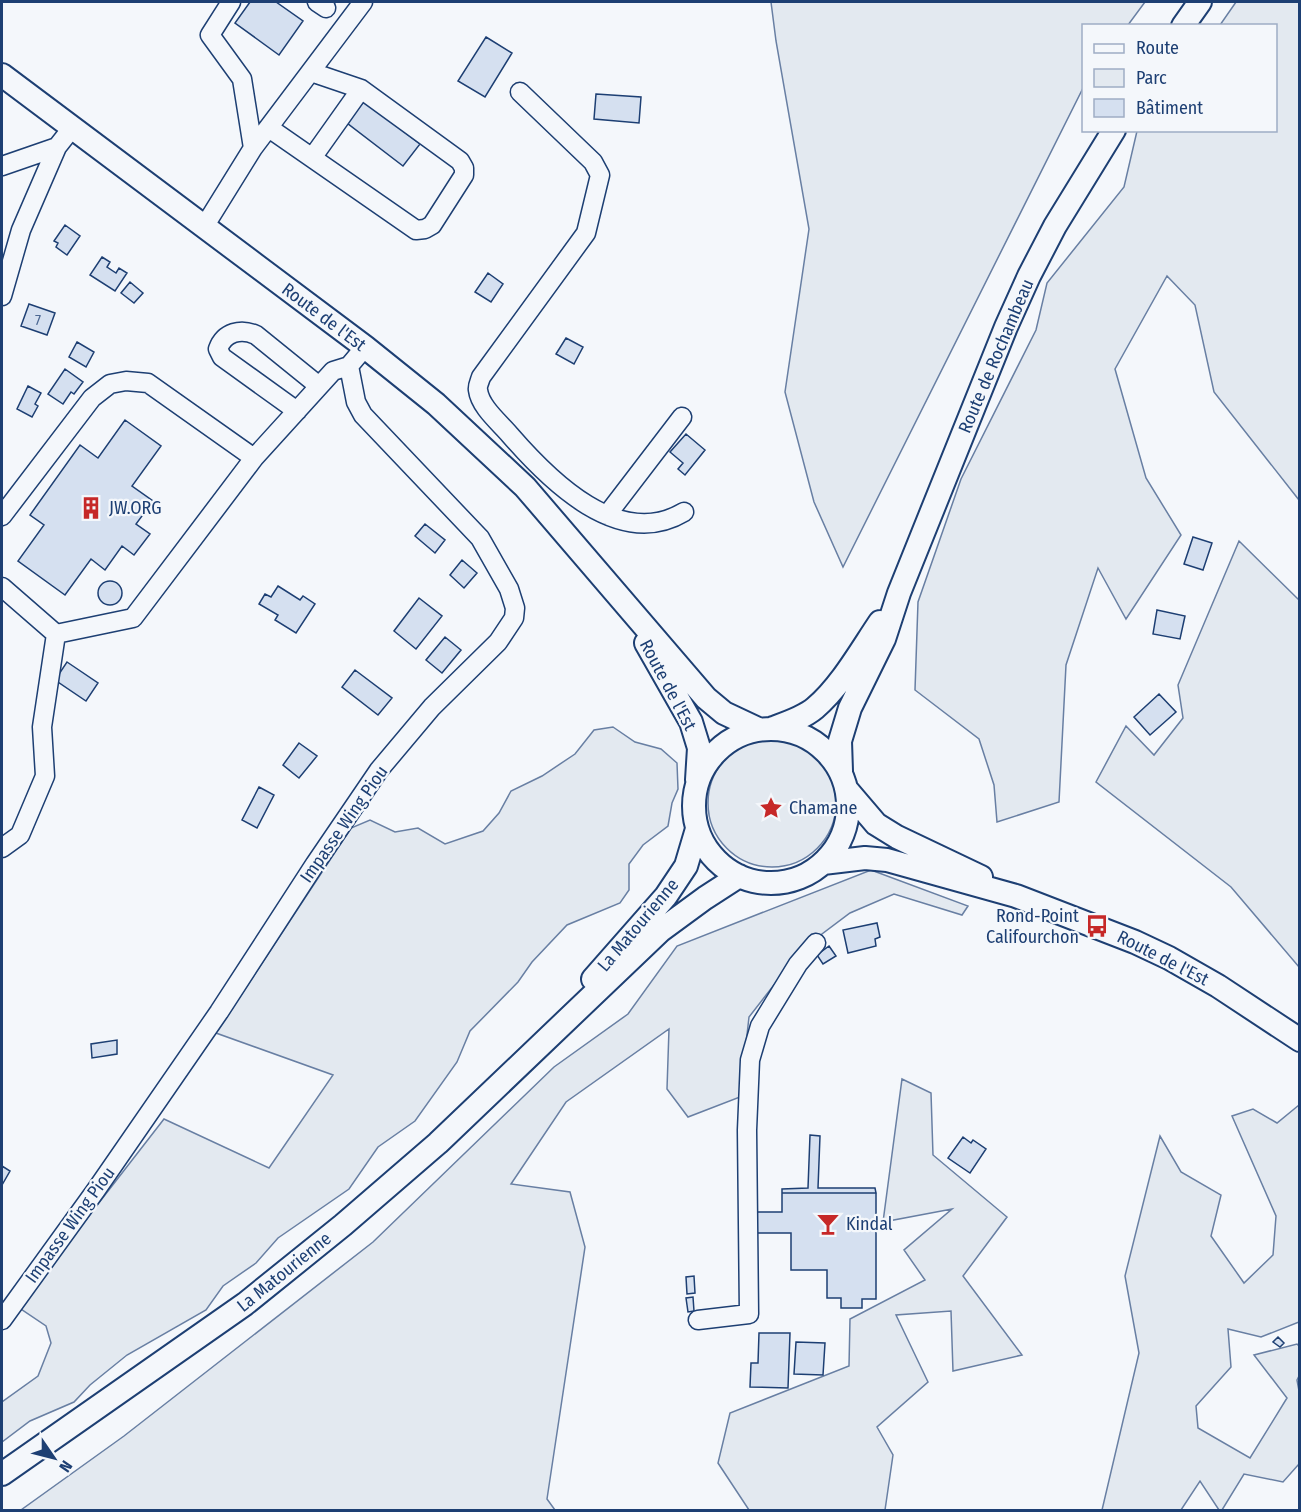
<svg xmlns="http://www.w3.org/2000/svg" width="1301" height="1512" viewBox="0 0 1301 1512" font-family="'Fira Sans Condensed',sans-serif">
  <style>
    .green { fill: #e3e9f0; stroke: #687fa3; stroke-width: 1.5 }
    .building { fill: #d5e0f0; stroke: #1d3f73; stroke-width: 1.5 }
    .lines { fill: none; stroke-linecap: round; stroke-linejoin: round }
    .minor-casing { stroke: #1d3f73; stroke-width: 21 }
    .major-casing { stroke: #1d3f73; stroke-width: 26 }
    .minor { stroke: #f4f7fb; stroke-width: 18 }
    .major { stroke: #f4f7fb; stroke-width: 22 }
    .labels { text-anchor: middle; stroke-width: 4.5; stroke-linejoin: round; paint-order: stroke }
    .number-label { font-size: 15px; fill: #4b6792 }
    .street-label { font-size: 18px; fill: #1d3f73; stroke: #f4f7fb }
    .poi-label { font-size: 18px; fill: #1d3f73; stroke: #f4f7fb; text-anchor: start }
  </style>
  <rect width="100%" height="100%" fill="#f4f7fb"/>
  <path class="green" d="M771 2H1145L1128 25 1084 26 1083 88 843 567 814 502 785 392 809 229 776 41Z
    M1236 2H1299V500L1214 392 1195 305 1167 276 1115 369 1146 478 1181 535 1126 619 1098 568 1066 665 1059 802 997 822 994 785 979 739 915 690 918 602 961 479 1036 330 1047 283 1124 187 1137 131 1276 130V26L1220 25Z
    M1239 541 1299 600V967L1231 887 1096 782 1126 726 1154 755 1183 718 1178 685Z
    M613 727 635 742 661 749 677 763 678 789 672 803 668 826 643 845 629 864V890L620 903 567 925 532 962 518 982 470 1031 457 1062 415 1121 378 1147 349 1189 278 1238 256 1263 223 1286 206 1310 127 1355 90 1385 74 1402 30 1421 2 1442V1402L38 1376 51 1343 46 1326 18 1307 164 1119 269 1168 333 1075 216 1033 351 828 370 820 395 832 418 828 445 844 483 831 499 813 511 791 542 776 575 754 594 730Z
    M708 803a64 64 0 1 1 128 0a64 64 0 1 1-128 0Z
    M871 870 968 906 962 915 894 894 850 913 802 949 749 1017 740 1097 688 1117 667 1089 669 1029 566 1102 511 1184 570 1192 585 1247 547 1499 555 1510H21L124 1436 373 1242 554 1067 628 1014 677 946Z
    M902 1079 931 1093 933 1155 1007 1217 963 1276 1022 1355 953 1371 951 1311 896 1315 928 1382 877 1427 893 1455 885 1510H749L718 1463 730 1413 849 1366 850 1319 925 1280 904 1250 952 1209 883 1222Z
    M1299 1105V1322L1261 1337 1228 1329 1231 1367 1196 1406 1198 1428 1250 1458 1287 1398 1254 1355 1297 1344 1299 1346V1376L1297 1380 1300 1396 1299 1464 1283 1482 1244 1474 1222 1510H1219L1200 1481 1181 1510H1102L1139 1353 1125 1276 1160 1136 1181 1172 1221 1195 1211 1236 1244 1283 1273 1255 1276 1216 1232 1116 1253 1109 1277 1123Z"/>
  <path class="building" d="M250 2H276L303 21 279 55 235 23Z
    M486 37 512 53 485 97 458 81Z
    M596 94 641 97 639 123 594 119Z
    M364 101 420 144 403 166 347 123Z
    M65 225 80 236 67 255 56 247 58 243 54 241Z
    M102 257 110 262 107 267 116 273 119 268 127 273 115 291 90 275Z
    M488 273 503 284 491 302 475 292Z
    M130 282 143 293 134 303 121 293Z
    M29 304 55 313 47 335 21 326Z
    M566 338 583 347 574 364 556 354Z
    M77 342 94 352 86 367 69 357Z
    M65 369 83 382 74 394 71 392 63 404 48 394Z
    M28 386 41 393 35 404 38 406 32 417 17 409Z
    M125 420 161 446 132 486 153 501 136 524 150 534 134 555 122 546 105 570 91 559 65 595 18 561 44 525 30 515 80 445 98 458Z
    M686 434 705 450 685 475 678 469 683 463 670 452Z
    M425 524 445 540 435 553 415 536Z
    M1193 537 1212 543 1203 570 1184 564Z
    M462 560 477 573 464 588 450 575Z
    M98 593a12 12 0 1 1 24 0a12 12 0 1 1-24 0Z
    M278 586 300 600 303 596 315 604 296 633 275 620 278 615 259 604 265 594 271 597Z
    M419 598 442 616 416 649 394 631Z
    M1157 610 1185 616 1180 639 1153 634Z
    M445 637 461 650 442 673 426 660Z
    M67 662 98 683 86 701 55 680Z
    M355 670 392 698 378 715 342 687Z
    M1159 694 1176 712 1150 735 1134 717Z
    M299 743 317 756 299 778 283 765Z
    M259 787 274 795 257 828 242 820Z
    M877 923 880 937 875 939 876 946 848 953 843 930Z
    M829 946 836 956 823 964 817 955Z
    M117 1040V1054L92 1058 91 1044Z
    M810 1135 820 1136 818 1188H875L876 1193H782V1189L808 1188Z
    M963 1137 971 1143 973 1140 986 1149 970 1173 948 1158Z
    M2 1166 10 1171 2 1185Z
    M782 1193H876V1299H862V1308H841V1298H827V1270H791V1233H756V1212H782Z
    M694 1276 695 1293 687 1294 686 1277Z
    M693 1297 694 1311 688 1312 686 1298Z
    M759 1333H790L788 1388 750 1387 751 1363H758Z
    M1278 1337 1284 1343 1280 1347 1273 1342Z
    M796 1342 825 1343 823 1375 794 1374Z"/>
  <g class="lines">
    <g class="minor-casing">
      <path id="minor" d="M231 2 210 35 242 79 253 148
        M317 2 326 8
        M520 92 593 162 600 175 586 233 481 377C480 381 477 386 478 390 480 407 500 423 510 435 549 480 619 551 684 512
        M269 128 416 230 425 229 432 225 464 175V168L460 161 361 89 311 72
        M312 158 361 89
        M2 166 57 147
        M204 227 253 148 363 2
        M2 296 21 230 57 147 72 128
        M297 411 222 357 218 349C224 332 241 328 256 335L319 386
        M607 515 682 417
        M2 516 92 398 110 384 126 381 148 383 254 458
        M2 587 56 634
        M2 848 20 835 45 776 42 727 56 634 133 618 254 458 333 371 349 366
        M2 1320 96 1190 219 1012 315 864 379 770 432 707 498 642 514 618 515 608 509 589 480 538 363 415 356 402 349 366 365 347
        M698 1320 749 1314 747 1130 750 1060 760 1026 798 964 816 943"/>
    </g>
    <g class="major-casing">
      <path id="major" d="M1183 26 1200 2
        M2 75 365 347 436 404 525 487 706 698 724 713 758 729
        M646 643 691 722 699 748 697 780
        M773 728C787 723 803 718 815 708 841 686 861 650 880 622
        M694 806a77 77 0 1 1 154 0a77 77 0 1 1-154 0Z
        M841 771 840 741 850 708 884 639 899 593 1006 327 1029 276 1055 226 1114 130
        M847 790 876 824 897 837 981 877
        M823 863 865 858 887 860 1016 896 1135 942 1169 958 1218 986 1300 1040
        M593 979 666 896 686 866 697 829
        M2 1474 245 1304 343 1225 438 1143 660 931 705 898 739 876"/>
    </g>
    <use href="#minor" class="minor"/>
    <use href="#major" class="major"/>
  </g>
  <defs>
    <g id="building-bare" transform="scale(1.8)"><path d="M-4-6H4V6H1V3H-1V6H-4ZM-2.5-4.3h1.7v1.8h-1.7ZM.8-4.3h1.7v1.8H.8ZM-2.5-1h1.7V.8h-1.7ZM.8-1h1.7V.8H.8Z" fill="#c62828" stroke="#f4f7fb" stroke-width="2.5" paint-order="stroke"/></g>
    <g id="sight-bare" transform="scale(1.8)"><path d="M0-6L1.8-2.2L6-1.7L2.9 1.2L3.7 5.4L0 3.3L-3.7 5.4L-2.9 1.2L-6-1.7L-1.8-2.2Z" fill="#c62828" stroke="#f4f7fb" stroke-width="2.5" paint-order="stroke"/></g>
    <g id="bus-bare" transform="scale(1.8)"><path d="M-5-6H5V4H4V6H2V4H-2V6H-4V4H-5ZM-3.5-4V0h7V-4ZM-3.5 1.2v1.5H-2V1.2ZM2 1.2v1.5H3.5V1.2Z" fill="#c62828" stroke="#f4f7fb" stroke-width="2.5" paint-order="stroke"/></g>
    <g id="bar-bare" transform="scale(1.8)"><path d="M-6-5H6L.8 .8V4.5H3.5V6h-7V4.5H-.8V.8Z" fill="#c62828" stroke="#f4f7fb" stroke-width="2.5" paint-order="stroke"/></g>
  </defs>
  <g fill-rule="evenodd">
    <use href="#building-bare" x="91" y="508"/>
    <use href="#sight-bare" x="771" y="808"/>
    <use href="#bus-bare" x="1097" y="926"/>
    <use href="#bar-bare" x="828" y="1224"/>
  </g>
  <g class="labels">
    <g class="number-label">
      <text x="38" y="325">7</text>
    </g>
    <g class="street-label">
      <text transform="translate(324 317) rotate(37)" y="6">Route de l'Est</text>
      <text transform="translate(996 356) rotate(-67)" y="6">Route de Rochambeau</text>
      <text transform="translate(668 685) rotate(62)" y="6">Route de l'Est</text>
      <text transform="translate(344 824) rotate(-55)" y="6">Impasse Wing Piou</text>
      <text transform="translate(638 925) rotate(-50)" y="6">La Matourienne</text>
      <text transform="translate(1163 958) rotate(27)" y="6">Route de l'Est</text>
      <text transform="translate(70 1225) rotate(-54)" y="6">Impasse Wing Piou</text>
      <text transform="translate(284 1272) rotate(-39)" y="6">La Matourienne</text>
    </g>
    <g class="poi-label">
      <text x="109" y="514">JW.ORG</text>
      <text x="789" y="814">Chamane</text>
      <text x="1079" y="922" text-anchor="end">Rond-Point<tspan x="1079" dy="21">Califourchon</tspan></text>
      <text x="846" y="1230">Kindal</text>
    </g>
  </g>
  <rect width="1301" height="1512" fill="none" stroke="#1d3f73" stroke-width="6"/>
  <rect x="1082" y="24" width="195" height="108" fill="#f4f7fb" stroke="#9eadc5" stroke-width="1.5"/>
  <rect x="1094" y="44" width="30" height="9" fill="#f4f7fb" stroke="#9eadc5" stroke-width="1.5"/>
  <text x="1136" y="54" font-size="18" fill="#1d3f73">Route</text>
  <rect x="1094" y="69" width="30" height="18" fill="#e3e9f0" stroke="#9eadc5" stroke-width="1.5"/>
  <text x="1136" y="84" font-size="18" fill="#1d3f73">Parc</text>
  <rect x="1094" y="99" width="30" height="18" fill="#d5e0f0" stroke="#9eadc5" stroke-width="1.5"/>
  <text x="1136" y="114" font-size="18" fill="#1d3f73">Bâtiment</text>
  <g transform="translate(54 1458) rotate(125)" stroke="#f4f7fb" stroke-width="4.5" paint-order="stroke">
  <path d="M0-4.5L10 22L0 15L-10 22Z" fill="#1d3f73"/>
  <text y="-9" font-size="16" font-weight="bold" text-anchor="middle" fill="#1d3f73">N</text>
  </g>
</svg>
